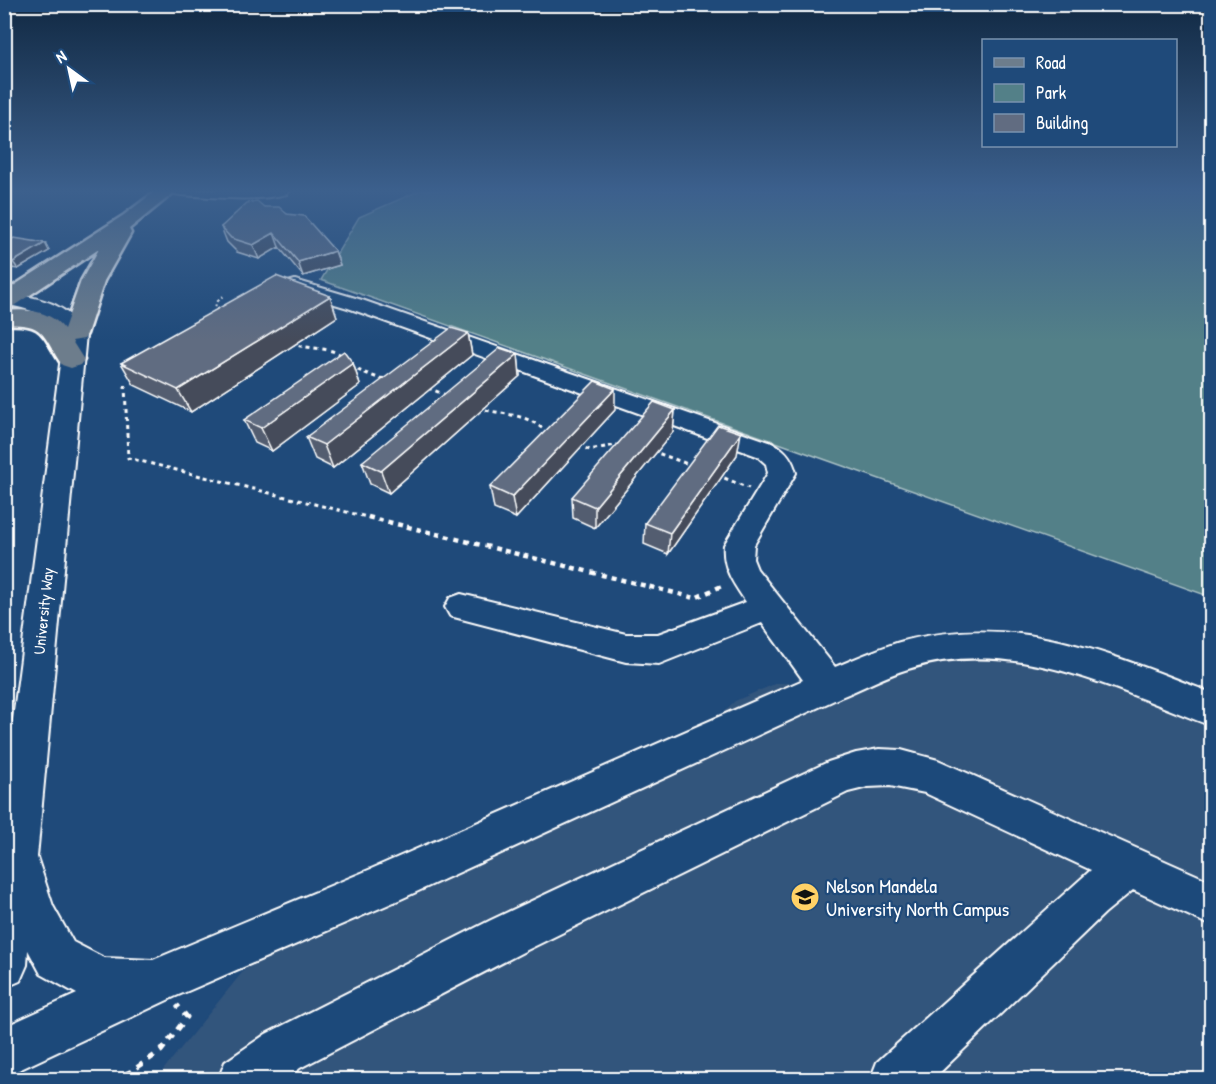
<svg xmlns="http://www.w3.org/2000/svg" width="1216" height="1084" viewBox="0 0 1216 1084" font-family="'Patrick Hand',sans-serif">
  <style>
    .built { fill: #33547c }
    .green { fill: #538088; stroke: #a9c0c4; stroke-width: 1.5 }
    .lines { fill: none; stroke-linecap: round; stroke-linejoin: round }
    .minor-casing { stroke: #fff; stroke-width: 4 }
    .major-casing { stroke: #fff; stroke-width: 5 }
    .path-far3 { stroke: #fff; stroke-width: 2; stroke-dasharray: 3 3; stroke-linecap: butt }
    .path-far2 { stroke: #fff; stroke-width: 3; stroke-dasharray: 4 4; stroke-linecap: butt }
    .path-far1 { stroke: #fff; stroke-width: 4.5; stroke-dasharray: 5 5; stroke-linecap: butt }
    .path { stroke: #fff; stroke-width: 5; stroke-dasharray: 7 7; stroke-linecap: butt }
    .minor { fill: #1f4a7a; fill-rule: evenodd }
    .major { fill: #6d7d8c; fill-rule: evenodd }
    .wall { fill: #535d6f; stroke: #fff; stroke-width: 1.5 }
    .shaded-wall { fill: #444c5a; stroke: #fff; stroke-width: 1.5 }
    .building { fill: #616c81; stroke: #fff; stroke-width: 1.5 }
    .labels { text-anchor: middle; stroke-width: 4.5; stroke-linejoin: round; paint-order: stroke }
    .street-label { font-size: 16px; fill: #fff; stroke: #1f4a7a }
    .near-poi-label { font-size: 20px; fill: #fff; stroke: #1f4a7a; text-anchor: start }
  </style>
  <rect width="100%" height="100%" fill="#1f4a7a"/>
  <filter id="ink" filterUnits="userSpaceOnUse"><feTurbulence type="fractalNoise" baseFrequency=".0167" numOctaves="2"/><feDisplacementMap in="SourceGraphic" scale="12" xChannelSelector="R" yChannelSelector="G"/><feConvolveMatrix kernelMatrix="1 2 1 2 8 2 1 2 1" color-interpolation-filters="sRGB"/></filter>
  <g filter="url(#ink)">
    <path class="built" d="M921 638 1211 697V1079L155 1080 249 964 713 722 735 701 777 683H802Z"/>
    <path class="green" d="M421 190H1211V597L321 280 359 217Z"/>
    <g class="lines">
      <g class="minor-casing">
        <path id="minor" d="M173 190H289L287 194C252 202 216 197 181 195L175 194Z
          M295 280 362 300 775 444C787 451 793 460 796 473L754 545 753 559 757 569 835 667C858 658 883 646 907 640 1020 613 1109 654 1212 693V726C1115 690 1015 635 908 669 885 676 863 688 841 697L401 899 174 997 4 1077V1027L77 994 41 974 28 950 27 965 20 981 4 988V787L64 334C51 313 27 309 4 304V294L11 293C45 300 66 303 86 334L37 857 53 906 73 942 104 958 153 960 371 869 803 680 762 623 659 664 626 662 450 616 445 607 450 598 461 594 626 634H658L746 602C733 583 722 568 724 545L768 473 766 464 757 456 348 308 288 290 285 286 288 282Z
          M879 749 901 750 938 760 1212 882V926L1133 890 1105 913 932 1080H870L877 1062 1091 870 925 793 890 786 868 787 848 792 523 952 300 1068 285 1080H218L225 1062 266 1034 491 920 828 762 856 753Z"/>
      </g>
      <g class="major-casing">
        <path id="major" d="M157 190H177L129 229 131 233 104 281 87 334 84 339 72 341 84 360 80 365 71 368 62 365C42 336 46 322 4 325V311C27 309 50 310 64 329L81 281 99 249 12 307 4 309V292L124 215Z"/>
      </g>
      <path class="path-far3" d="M218 312 215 309 216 303 223 296"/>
      <path class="path-far2" d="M291 343C308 350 328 346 343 356
        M350 367 378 378 389 379
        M125 385 128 458 375 519
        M428 388 446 395
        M478 408C505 416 529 412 549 435
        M578 446 590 450 620 444
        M652 451 693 466
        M717 475 749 488"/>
      <path class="path-far1" d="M368 517 695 598 724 585"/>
      <path class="path" d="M112 1080 132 1071 161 1051 187 1017 177 1005"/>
      <use href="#minor" class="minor"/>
      <use href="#major" class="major"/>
    </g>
    <path class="wall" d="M264 207 287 214 335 251 340 265 303 276 279 247 259 259 237 252 227 242 221 227Z
      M4 244 49 251 18 269 4 267Z
      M330 296 337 317 191 412 134 385 121 363Z
      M468 333 472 355 333 468 315 459 306 437Z
      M518 354 520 376 389 493 370 484 362 462Z
      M353 363 360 385 272 451 255 443 244 420Z
      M615 410 516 518 494 509 490 487Z
      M675 410 673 432 595 528 573 518 572 497Z
      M737 455 668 554 644 544 645 523Z"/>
    <path class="shaded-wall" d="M274 233 279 247 259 259 253 245Z
      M45 243 49 251 18 269 13 262Z
      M335 251 340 265 303 276 298 262Z
      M330 296 337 317 191 412 178 390Z
      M468 333 472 355 333 468 324 445Z
      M518 354 520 376 389 493 381 471Z
      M353 363 360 385 272 451 261 428Z
      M615 389V410L516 518 512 497Z
      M675 410 673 432 595 528V507Z
      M741 433 737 455 668 554 670 533Z"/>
    <path class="building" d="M257 201 264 207H279L287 214 304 216 335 251 298 262 274 233 253 245 231 238 221 227 247 203Z
      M14 238 45 243 13 262 4 260V244Z
      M276 276 330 296 178 390 121 363Z
      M451 328 468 333 324 445 306 437Z
      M500 348 518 354 381 471 362 462Z
      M344 351 353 363 261 428 244 420Z
      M595 381 615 389 512 497 490 487Z
      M654 402 675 410 595 507 572 497Z
      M718 425 741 433 670 533 645 523Z"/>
  </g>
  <linearGradient id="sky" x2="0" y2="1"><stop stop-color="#112943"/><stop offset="0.56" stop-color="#3c608d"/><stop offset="1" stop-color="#3c608d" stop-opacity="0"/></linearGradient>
  <rect width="1216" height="341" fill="url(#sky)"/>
  <defs>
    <g id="university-disc" transform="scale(1.5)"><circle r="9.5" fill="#ffd166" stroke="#1f4a7a"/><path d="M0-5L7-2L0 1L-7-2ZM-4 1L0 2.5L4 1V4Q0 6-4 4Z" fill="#111"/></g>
  </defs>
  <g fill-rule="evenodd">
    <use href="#university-disc" x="805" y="897"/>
  </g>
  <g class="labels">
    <g class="street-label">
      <text transform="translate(43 611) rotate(-84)" y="6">University Way</text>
    </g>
    <g class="near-poi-label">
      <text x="826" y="893">Nelson Mandela<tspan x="826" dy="23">University North Campus</tspan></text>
    </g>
  </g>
  <rect width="1216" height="1084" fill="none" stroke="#1f4a7a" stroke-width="24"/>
  <rect x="12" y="12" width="1192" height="1060" fill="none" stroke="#fff" stroke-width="2" filter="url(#ink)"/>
  <rect x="982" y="39" width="195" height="108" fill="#1f4a7a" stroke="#7992af" stroke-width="1.5"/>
  <rect x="994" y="58" width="30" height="9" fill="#6d7d8c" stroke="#7992af" stroke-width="1.5"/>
  <text x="1036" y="69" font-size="18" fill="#ffffff">Road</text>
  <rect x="994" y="84" width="30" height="18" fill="#538088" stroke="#7992af" stroke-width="1.5"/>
  <text x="1036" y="99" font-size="18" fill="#ffffff">Park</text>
  <rect x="994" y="114" width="30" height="18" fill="#616c81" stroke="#7992af" stroke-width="1.5"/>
  <text x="1036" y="129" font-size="18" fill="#ffffff">Building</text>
  <g transform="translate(69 69) rotate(327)" stroke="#1f4a7a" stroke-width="4.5" paint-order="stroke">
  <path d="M0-4.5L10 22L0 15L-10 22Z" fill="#ffffff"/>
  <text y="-9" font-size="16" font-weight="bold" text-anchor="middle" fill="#ffffff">N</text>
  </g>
</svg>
